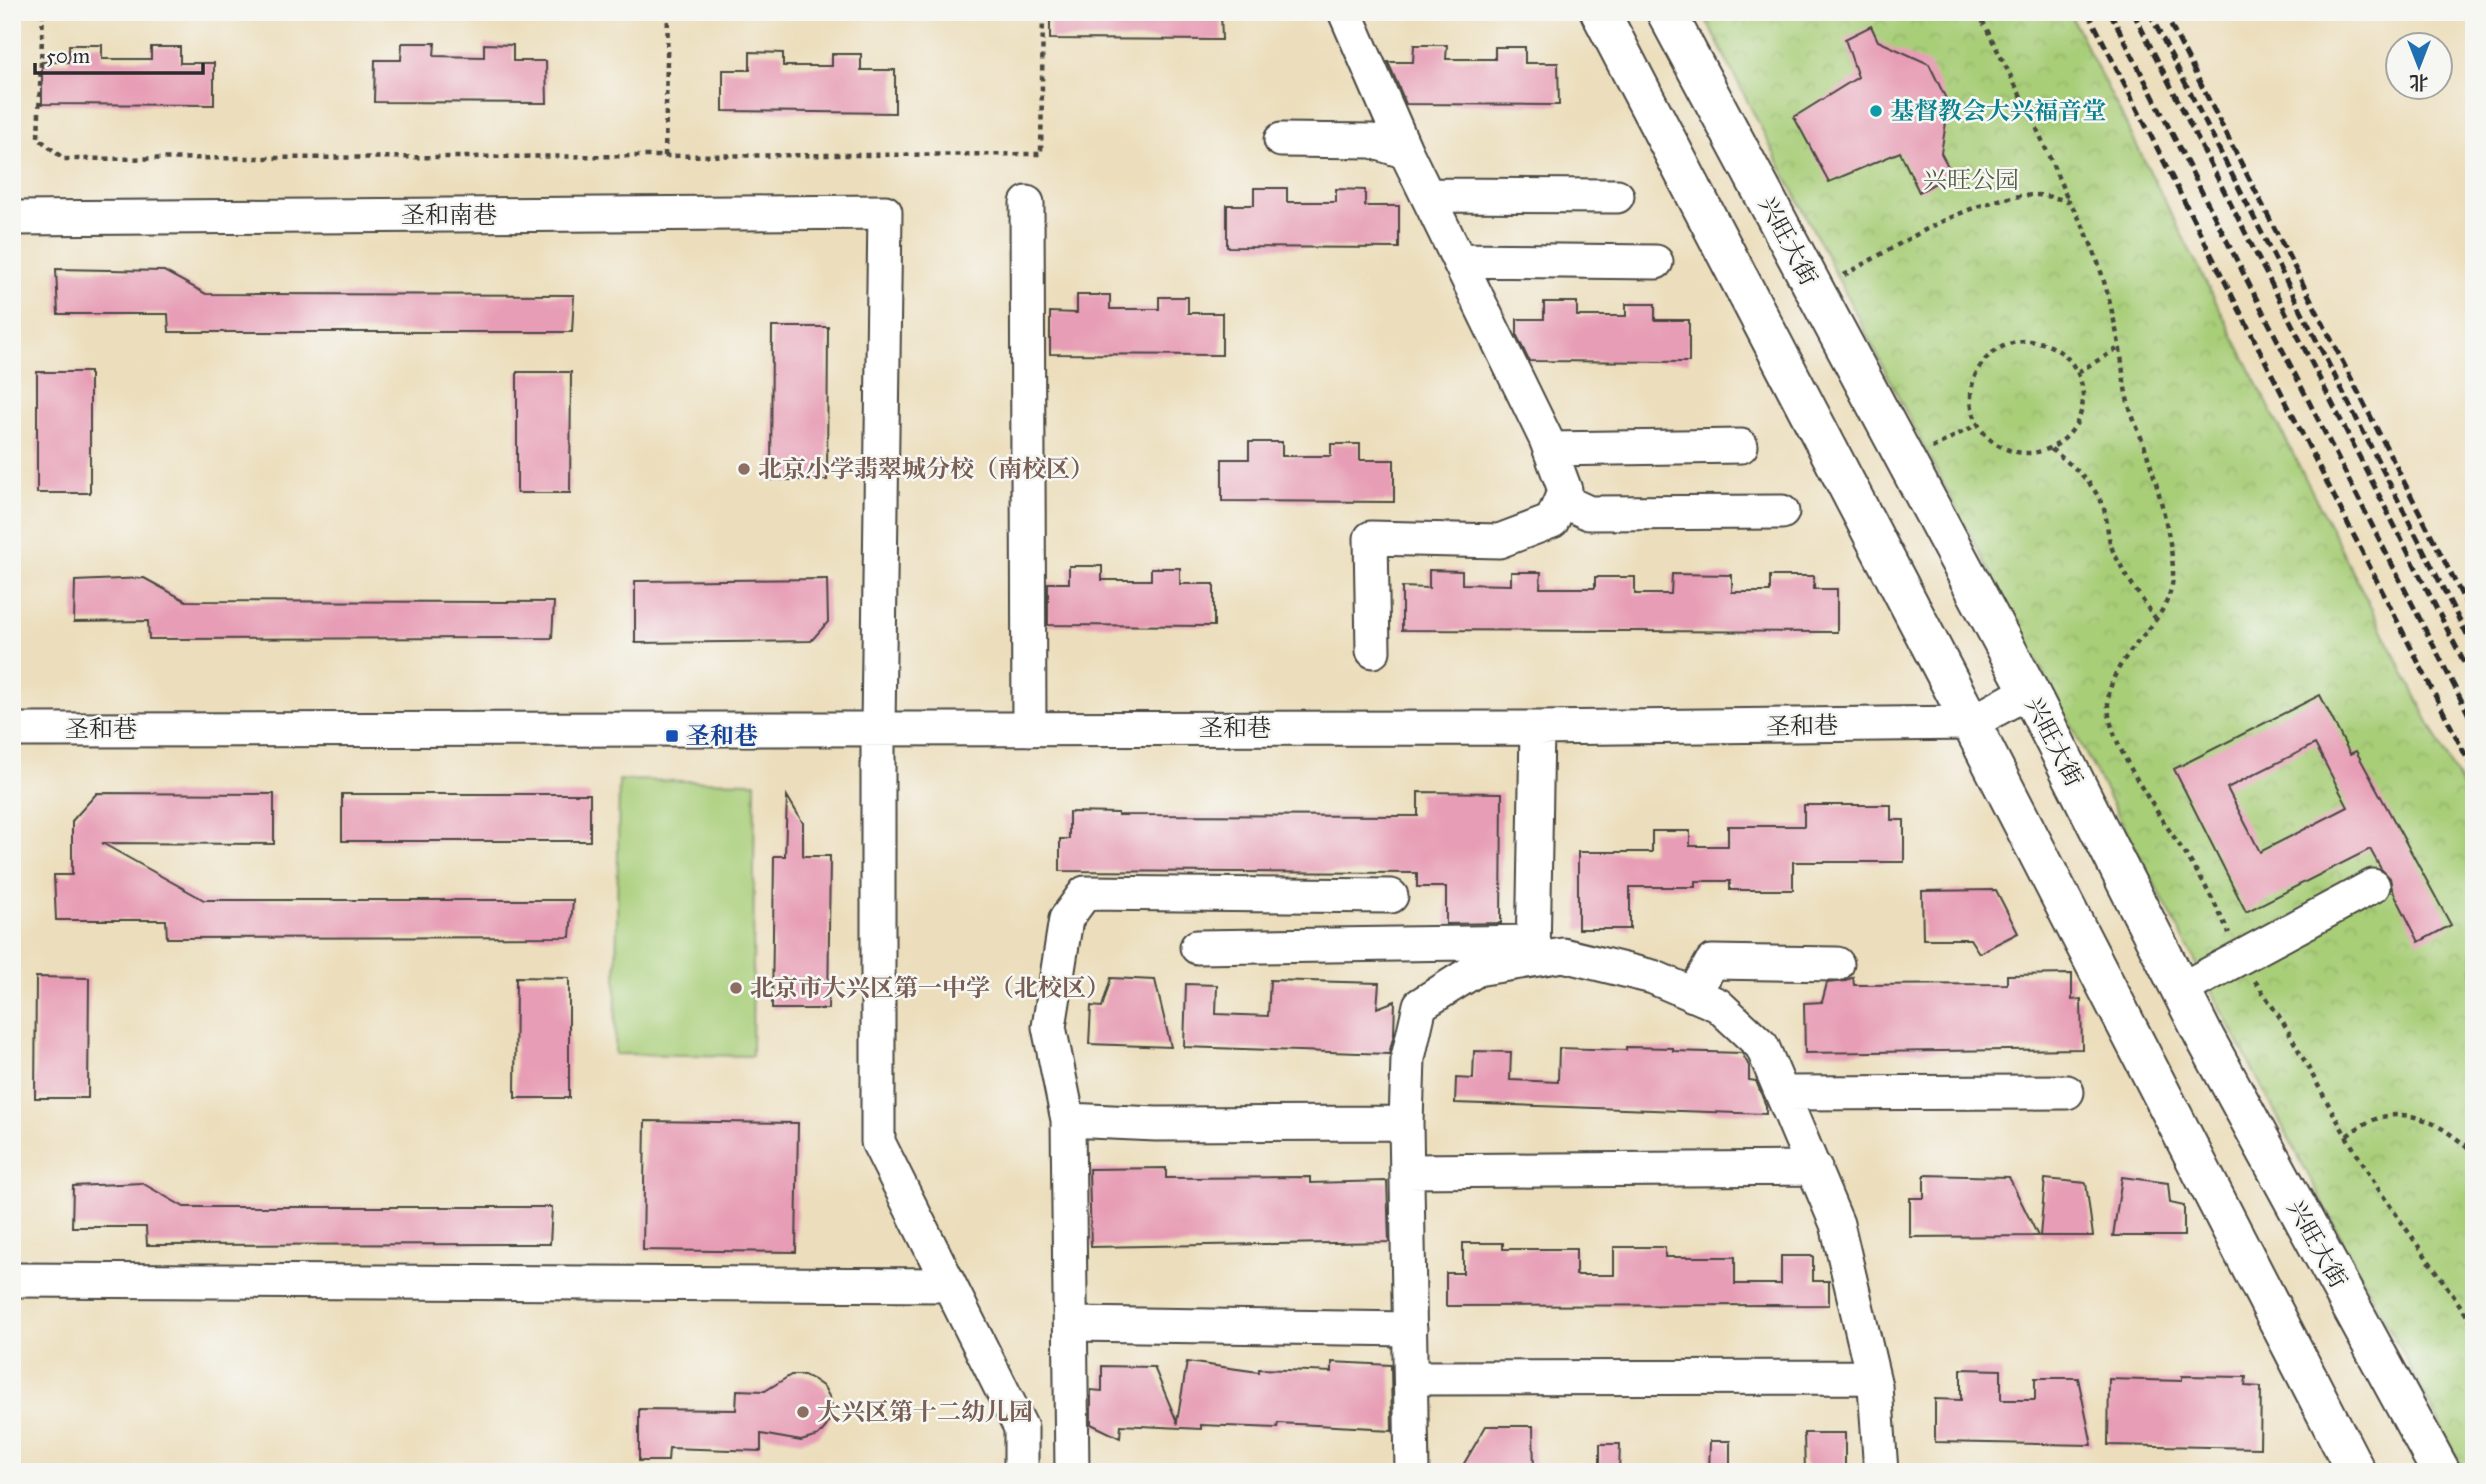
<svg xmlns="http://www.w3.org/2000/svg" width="2486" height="1484" viewBox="0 0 2486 1484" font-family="'IM FELL Great Primer','Noto Serif SC',serif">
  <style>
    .grass { fill: #a8ce78; stroke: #6a7c52; stroke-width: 2 }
    .park { fill: url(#park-crowns); stroke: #6a7c52; stroke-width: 2 }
    .building { fill: #e79db5; fill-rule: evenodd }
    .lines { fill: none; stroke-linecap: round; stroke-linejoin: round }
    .minor-casing { stroke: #484641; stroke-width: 37 }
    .major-casing { stroke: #484641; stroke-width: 42 }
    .path { stroke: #484641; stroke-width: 4.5; stroke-dasharray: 5 5; stroke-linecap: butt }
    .minor { stroke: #fff; stroke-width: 33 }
    .major { stroke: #fff; stroke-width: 38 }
    .rail { stroke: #2b2b2b; stroke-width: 5; stroke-dasharray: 10 5; stroke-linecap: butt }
    .culture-dot { fill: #0f9aa8; stroke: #f6f6f2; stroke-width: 2.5 }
    .education-dot { fill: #8d6e63; stroke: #f6f6f2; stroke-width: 2.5 }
    .transit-dot { fill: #1a4fb4; stroke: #f6f6f2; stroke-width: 2.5 }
    .labels { text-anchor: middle; stroke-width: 5; stroke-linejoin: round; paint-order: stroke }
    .culture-label { font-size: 24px; font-weight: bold; fill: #0d838f; stroke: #f6f6f2; text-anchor: start }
    .park-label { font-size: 24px; fill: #505c42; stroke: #f6f6f2 }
    .street-label { font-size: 24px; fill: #2b2b2b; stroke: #f6f6f2 }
    .education-label { font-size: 24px; font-weight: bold; fill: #785e54; stroke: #f6f6f2; text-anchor: start }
    .transit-label { font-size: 24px; font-weight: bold; fill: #164399; stroke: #f6f6f2; text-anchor: start }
  </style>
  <defs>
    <pattern id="park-crowns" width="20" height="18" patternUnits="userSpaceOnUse" patternTransform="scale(1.75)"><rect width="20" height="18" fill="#a8ce78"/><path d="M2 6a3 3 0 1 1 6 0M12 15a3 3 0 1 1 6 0" fill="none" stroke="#91b168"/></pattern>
  </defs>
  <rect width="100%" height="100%" fill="#f6f6f2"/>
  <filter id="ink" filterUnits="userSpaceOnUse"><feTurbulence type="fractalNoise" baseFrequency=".0143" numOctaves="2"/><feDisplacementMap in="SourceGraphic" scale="14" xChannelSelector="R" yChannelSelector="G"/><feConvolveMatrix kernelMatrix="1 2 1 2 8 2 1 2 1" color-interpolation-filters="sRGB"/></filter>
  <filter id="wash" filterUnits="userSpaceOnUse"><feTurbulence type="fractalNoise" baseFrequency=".00686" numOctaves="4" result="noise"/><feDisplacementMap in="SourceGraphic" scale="28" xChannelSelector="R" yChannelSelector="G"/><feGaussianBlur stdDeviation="1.57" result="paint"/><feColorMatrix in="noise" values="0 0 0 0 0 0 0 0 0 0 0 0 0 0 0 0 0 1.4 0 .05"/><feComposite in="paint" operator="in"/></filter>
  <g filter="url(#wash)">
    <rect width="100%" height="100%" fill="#ecdebc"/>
    <path class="grass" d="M619 780 755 782 752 1056 615 1054Z"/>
    <path class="park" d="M1702 12H2069L2474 811V1472H2465L1926 451Z"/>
    <g id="blocks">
      <path class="building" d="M1050 12H1221L1222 40 1050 39Z
        M1871 26 1878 41 1929 64 1949 105 1941 153 1952 174 1919 192 1900 152 1829 182 1794 117 1858 77 1845 39Z
        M402 43H435L434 56 484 57V44L513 45V61H546L547 103 374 102 375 60H401Z
        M69 45H102V59H151V47H180V63H214V105L42 104V62H69Z
        M1414 45H1447L1446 59H1495V47H1525V63H1558L1559 105 1406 104 1388 62H1413Z
        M750 52 783 53V66H832V54H861V70H895V113L723 111V70H750Z
        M1254 188H1287V202H1336V189L1365 190V206H1399V248L1227 247V205H1254Z
        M56 269 164 271 206 294 574 295 572 332H169L168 314H58Z
        M1077 295H1110V309H1159V297H1188V313H1222V355L1050 354V312L1077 313Z
        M1544 302H1577V316H1626V304H1655V320H1689V362L1529 361 1517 336V319H1544Z
        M772 327H828L827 480H771Z
        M37 372H90V493H37Z
        M517 372H571L570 493H517Z
        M1249 442H1282V456H1331V444H1360V460H1394V502L1222 501V459H1249Z
        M1069 566H1102V580H1151V568H1180V584H1214V626L1048 625V583H1069Z
        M1429 570 1462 571V584L1511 585V572H1541L1540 588H1595V577H1635V594H1671L1672 574 1732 575V592H1770V576H1814V589H1837V632L1402 630V587L1429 588Z
        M144 578 186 601 554 602 552 638 149 639 148 621 74 622 75 581Z
        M827 579 828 622 811 641 635 643V581Z
        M2320 695 2350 754 2356 751 2451 925 2419 942 2392 889 2390 878 2381 869 2370 849 2246 912 2174 769ZM2315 744 2348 807 2260 852 2227 788Z
        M1418 792 1502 793 1501 923 1446 924V887H1417V873L1060 871V839H1069V812L1118 813V815L1418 816Z
        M97 793 274 794V844L102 843 204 900H573L570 937 167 938 166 920H56L54 875H72V821Z
        M342 794H590V841H342Z
        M787 796 803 823V856H830L828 1009H772L774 856H785Z
        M1804 805H1891V820H1904V862H1793V890H1730V881H1695V887H1630V929H1578V852H1652V831H1690V846H1728V826H1804Z
        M1996 890 2018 933 1979 953 1970 939H1923L1922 891Z
        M2072 974V1000L2081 999 2082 1049 1805 1053 1804 1003 1822 1002 1827 983 1846 981 1853 977 1854 985 2007 984V975Z
        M36 977 89 978 88 1098H35Z
        M516 977 569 978V1098H515Z
        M1111 978 1155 980 1171 1047 1089 1044 1091 1006 1102 1007Z
        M1270 980 1379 983 1377 1008 1395 1001 1394 1034 1389 1054 1184 1047 1186 984 1217 985 1216 1014 1268 1016Z
        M1626 1047 1673 1048V1051L1742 1053 1749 1066V1080L1756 1081 1766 1106V1114L1455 1103 1456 1078 1473 1079 1474 1051 1511 1052 1510 1080 1558 1082 1559 1048 1626 1050Z
        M645 1121 798 1123 796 1252 643 1250Z
        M1166 1168V1178L1310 1177V1183L1387 1181 1389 1242 1091 1247 1089 1169Z
        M1924 1175 2009 1177 2038 1236 1910 1237V1198H1924Z
        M2122 1177 2168 1183 2170 1203 2184 1206V1236H2113Z
        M2045 1179 2086 1183 2093 1236H2040Z
        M142 1183 184 1207H552L550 1244 147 1245 146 1227H72L73 1186Z
        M1463 1243H1503V1249H1576V1275H1614V1247H1665V1257H1735V1284H1781V1256H1813V1281H1829V1305L1446 1306V1273H1463Z
        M1187 1362 1259 1372V1369L1332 1372V1362L1391 1365 1392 1431 1373 1430V1428L1278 1423 1277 1428 1201 1425V1429L1121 1425 1120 1438 1091 1424V1390L1102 1391V1366L1154 1367 1177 1422Z
        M1961 1369 2001 1370V1400H2035V1378H2078L2092 1445 1935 1442V1399L1961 1400Z
        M791 1375H804L814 1380 824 1387 831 1400 832 1414 826 1427 818 1436 801 1441 761 1434V1451L669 1448 668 1461H639V1409L736 1410 737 1390 765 1391Z
        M2182 1376 2246 1377 2245 1386 2261 1387 2260 1448 2108 1445 2109 1379 2182 1381Z
        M1486 1426H1533L1534 1472H1459Z
        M1804 1433H1845V1472H1805Z
        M1710 1441H1730V1472H1709Z
        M1600 1444H1620L1619 1472H1600Z"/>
    </g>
  </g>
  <g filter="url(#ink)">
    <use href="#blocks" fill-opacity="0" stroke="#484641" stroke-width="2"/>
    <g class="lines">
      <g class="minor-casing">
        <path id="minor" d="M1345 12 1406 152
          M1281 140 1372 141 1406 152 1546 439 1565 490 1552 521 1499 541 1371 538 1373 651
          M1427 195 1617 196
          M1027 203 1029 729
          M12 218 885 212 878 727V1142L1021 1428V1472
          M1459 260 1656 262
          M1550 449 1741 446
          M1561 500 1589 513 1782 512
          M12 730 1537 728 1971 723 2029 691
          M1197 947 1534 942
          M1533 958 1537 728
          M2180 990 2373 886
          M1693 995 1712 962 1837 964
          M1783 1093 2067 1092
          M1068 1120 1156 1124 1406 1123
          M1407 1171 1815 1168
          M12 1280 949 1285
          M1072 1324 1410 1329
          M1411 1378 1873 1377
          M1072 1472 1068 1120 1049 1027 1066 919 1085 893 1391 896
          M1412 1472 1406 1123 1408 1058 1420 1005 1477 969 1563 955 1653 977 1718 1005 1762 1046 1837 1224 1875 1386 1881 1472"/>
      </g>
      <g class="major-casing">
        <path id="major" d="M1600 12 1971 723 2356 1472
          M1666 12 2029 691 2205 1038 2441 1472"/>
      </g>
      <path class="path" d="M43 12 38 138 64 159 1041 154 1043 12
        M1978 12 2034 122 2068 200
        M665 156 668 12
        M1844 275C1900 245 1973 195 2037 195 2047 195 2058 199 2069 201 2098 247 2111 302 2121 355 2123 371 2124 387 2128 402 2133 421 2143 439 2148 457 2158 487 2174 546 2173 576 2170 629 2109 650 2108 705 2108 749 2173 833 2197 872 2209 892 2219 912 2229 933
        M1971 397a56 56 0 1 1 112 0a56 56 0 1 1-112 0Z
        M2078 372 2119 348
        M1932 448 1978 424
        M2051 449C2073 466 2094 482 2104 509 2108 522 2107 538 2113 551 2125 575 2140 597 2156 619
        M2255 981 2283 1022 2346 1136 2381 1193 2469 1318 2474 1329
        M2347 1136C2382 1107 2417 1109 2453 1136 2461 1142 2469 1147 2474 1155"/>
      <use href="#minor" class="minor"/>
      <use href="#major" class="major"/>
      <path class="rail" d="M2088 12 2474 772
        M2110 12 2474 725
        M2133 12 2474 682
        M2149 12 2474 649
        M2164 12 2474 619"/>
    </g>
  </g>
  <circle class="culture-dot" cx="1876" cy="111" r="7"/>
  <g class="education-dot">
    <circle cx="744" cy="469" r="7"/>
    <circle cx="736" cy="988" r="7"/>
    <circle cx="803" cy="1412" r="7"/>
  </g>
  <rect class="transit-dot" x="665" y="729" width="14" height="14" rx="3.5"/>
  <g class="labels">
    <g class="culture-label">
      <text x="1890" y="119">基督教会大兴福音堂</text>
    </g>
    <g class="park-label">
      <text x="1971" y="188">兴旺公园</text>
    </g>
    <g class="street-label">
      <text x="449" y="223">圣和南巷</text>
      <text transform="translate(1788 241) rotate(62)" y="8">兴旺大街</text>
      <text transform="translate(1802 726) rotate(-1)" y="8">圣和巷</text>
      <text x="1235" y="736">圣和巷</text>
      <text x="101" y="737">圣和巷</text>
      <text transform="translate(2054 742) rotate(63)" y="8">兴旺大街</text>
      <text transform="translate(2317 1244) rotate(61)" y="8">兴旺大街</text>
    </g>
    <g class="education-label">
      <text x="758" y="477">北京小学翡翠城分校（南校区）</text>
      <text x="750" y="996">北京市大兴区第一中学（北校区）</text>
      <text x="817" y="1420">大兴区第十二幼儿园</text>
    </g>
    <g class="transit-label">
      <text x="686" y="744">圣和巷</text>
    </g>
  </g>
  <rect width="2486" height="1484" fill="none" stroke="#f6f6f2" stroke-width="42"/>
  <g transform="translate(2419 66) rotate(180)"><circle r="33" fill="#f6f6f2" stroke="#a5a5a2" stroke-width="2"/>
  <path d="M0-5L12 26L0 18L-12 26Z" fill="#1f6fb2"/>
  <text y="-10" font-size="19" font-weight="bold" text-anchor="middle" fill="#2b2b2b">北</text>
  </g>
  <path d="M35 63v10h168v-10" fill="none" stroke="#2b2b2b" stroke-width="3.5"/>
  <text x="46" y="63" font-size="21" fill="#2b2b2b" stroke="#f6f6f2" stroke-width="5" paint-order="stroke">50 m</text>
</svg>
